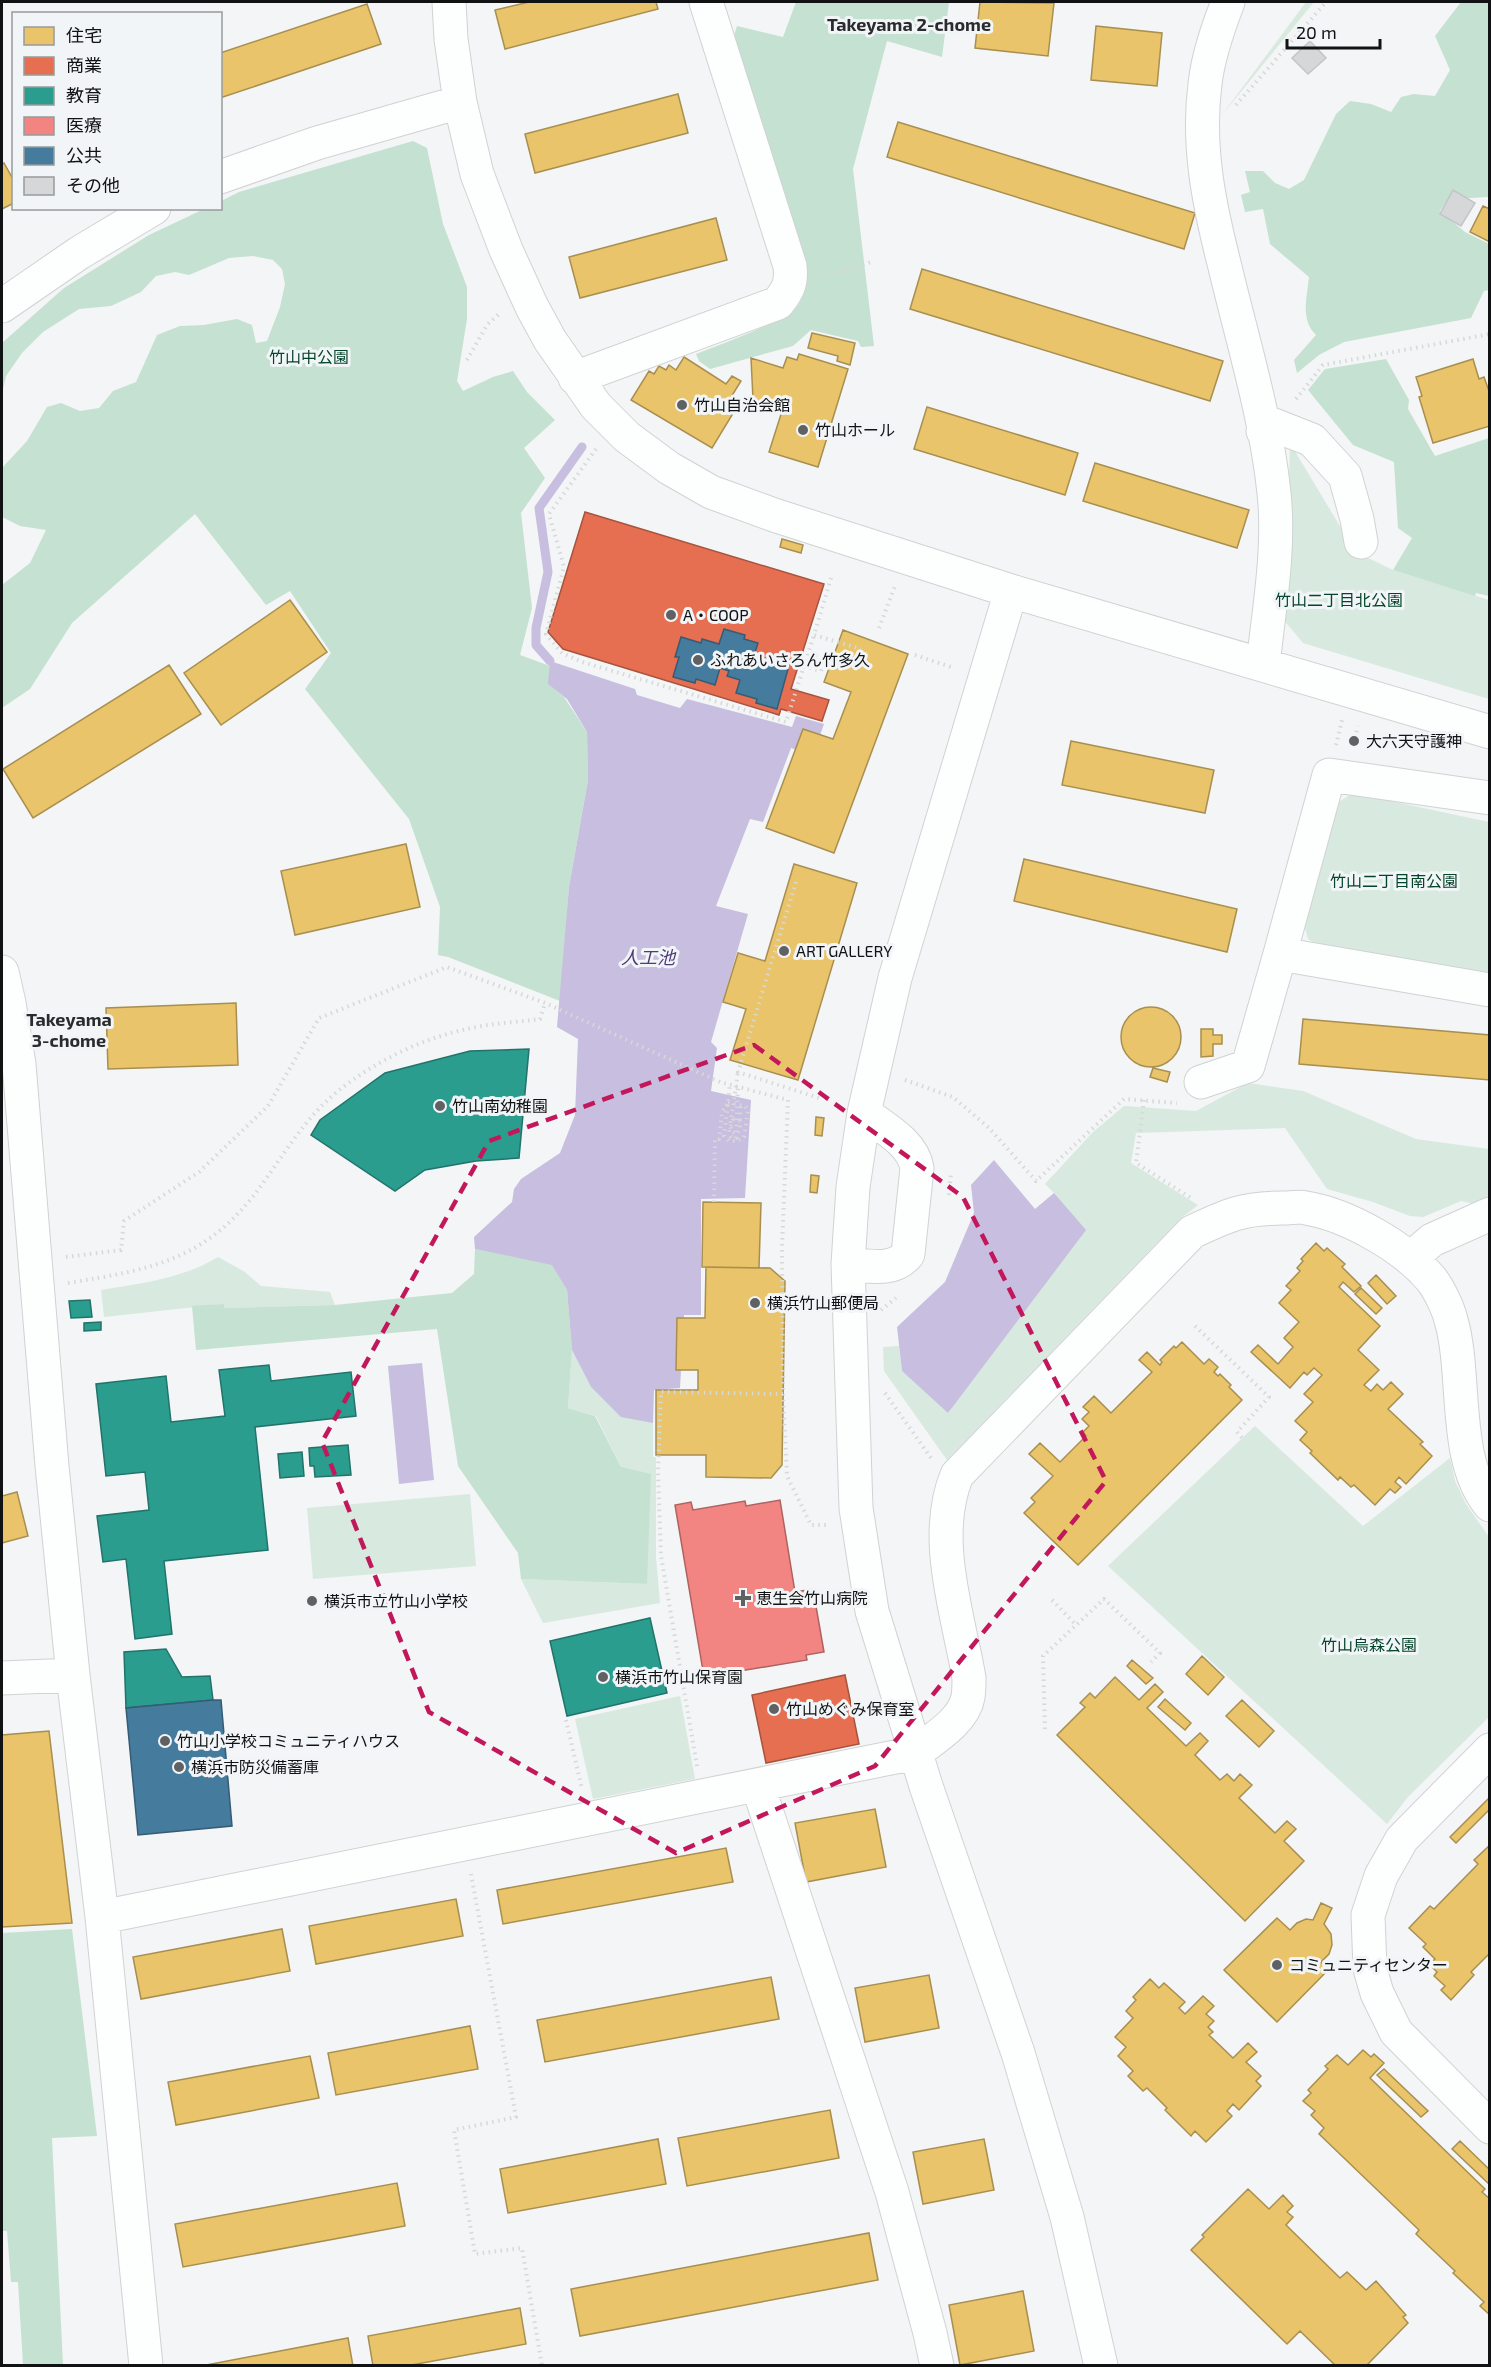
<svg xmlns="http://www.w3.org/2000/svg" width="1491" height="2367" viewBox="0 0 1491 2367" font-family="'Exo 2','Noto Sans JP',sans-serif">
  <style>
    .green { fill: #d8e9df }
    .forest { fill: #c5e1d1 }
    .water { fill: #c7bee0 }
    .homes { fill: #e9c46a; stroke: #a88f50; stroke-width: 1.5 }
    .shops { fill: #e76f51; stroke: #a7533e; stroke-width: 1.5 }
    .schools { fill: #2a9d8f; stroke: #22736a; stroke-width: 1.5 }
    .health { fill: #f28482; stroke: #ae6261; stroke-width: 1.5 }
    .public { fill: #457b9d; stroke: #355c74; stroke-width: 1.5 }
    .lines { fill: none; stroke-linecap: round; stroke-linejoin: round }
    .stream { stroke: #c7bee0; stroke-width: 9 }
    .building { fill: #d6d7d8; stroke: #c3c5c6; stroke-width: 1.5 }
    .minor-casing { stroke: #d1d2d3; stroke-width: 35 }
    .path { stroke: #d7d8d8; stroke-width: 4; stroke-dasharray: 1.5 4.5; stroke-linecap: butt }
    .minor { stroke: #fdfefe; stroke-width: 33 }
    .path-bridge { stroke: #d7d8d8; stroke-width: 4; stroke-dasharray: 1.5 4.5; stroke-linecap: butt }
    .marked { fill: none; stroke: #c2185b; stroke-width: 4.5; stroke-dasharray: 12 8; stroke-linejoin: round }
    .poi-dot { fill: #606162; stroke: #f2f5f7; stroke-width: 2 }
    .labels { text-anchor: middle; stroke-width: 6; stroke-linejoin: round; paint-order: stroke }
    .park-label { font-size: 16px; fill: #044428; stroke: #f2f5f7 }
    .poi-label { font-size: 16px; fill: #111213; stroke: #f2f5f7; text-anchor: start }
    .neighbourhood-label { font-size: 18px; font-weight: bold; fill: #292b2c; stroke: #f2f5f7 }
    .water-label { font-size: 18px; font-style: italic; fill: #4f3b76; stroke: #f2f5f7 }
  </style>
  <rect width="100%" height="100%" fill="#f3f5f6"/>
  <path class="green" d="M1306 2H1314L1222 115Z
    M1290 443 1338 523 1358 553 1393 570 1489 600V699L1303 643 1282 618 1287 562Z
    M1353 793 1489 822V977L1319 945 1308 939 1302 917 1331 807Z
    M1248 1083 1303 1091 1416 1139 1489 1149V1202L1479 1205 1461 1201 1423 1217 1410 1216 1373 1202 1327 1189 1285 1128 1136 1133 1131 1163 1198 1205 1180 1219 947 1460 884 1371 883 1347 899 1346 902 1371 949 1413 1054 1193 1045 1184 1093 1132 1124 1106 1196 1111Z
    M218 1257 245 1272 261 1286 330 1292 335 1305 224 1308 223 1304 104 1317 101 1290C142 1283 182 1279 218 1257Z
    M572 1350 591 1387 621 1416 653 1423V1457H656V1557L660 1603 543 1623 521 1579 647 1584 621 1467 596 1416 568 1408Z
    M1255 1426 1363 1526 1450 1458 1455 1481 1466 1504 1489 1537V1717L1408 1797 1387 1824 1108 1566Z
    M470 1494 476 1566 313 1579 307 1508Z
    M680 1696 695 1779 593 1799 575 1719Z"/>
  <path class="forest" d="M796 2H949L942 57 887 41 853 169 874 346 861 347 858 341 811 330 793 346 710 369 699 361 696 354C718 345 785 322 798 305 805 296 803 285 803 273L732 42 737 26 783 37Z
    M1461 2H1489V197L1448 199 1440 211 1465 232 1489 244V290L1484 291 1471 318 1344 342 1319 355 1297 373 1294 360 1316 335C1300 319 1307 298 1309 277L1270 244 1263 209 1245 212 1241 195 1250 192 1245 171H1263L1275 183 1289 189 1304 180 1336 114 1350 101 1371 104 1391 112 1401 97 1414 94 1435 96 1450 70 1435 36Z
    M413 141 427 148 443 224 467 287V319L457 381 463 391 493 377 513 371 527 392 555 420 524 448 545 478 521 513 532 608 520 655 550 666 549 684 564 697 587 732 588 780 569 887 560 1001 448 957 438 955 440 907 409 819 305 689 331 653 290 591 266 605 195 514 72 623 30 689 2 708V585L30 563 46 530 20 526 2 517V468L27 441 47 407 61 403 80 411 99 408 113 391 136 382 157 335 180 326 204 325 237 319 252 325 256 343 267 341 280 307 285 284 282 269 273 260 253 256 229 258 189 275 175 272 156 276 141 292 111 306 79 309 43 332 22 353 6 376 2 394V343L64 288 149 235 204 209 220 208 221 201 239 192Z
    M1386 359 1409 400 1408 409 1435 456 1489 438V596L1476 593 1475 596 1393 570 1412 538 1398 528 1394 462 1353 445 1308 390 1325 369Z
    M475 1249 552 1264 567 1290 572 1350 568 1408 595 1416 621 1467 651 1474 647 1584 521 1579 518 1553 458 1466 437 1329 196 1350 192 1306 224 1304V1308L335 1305 452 1293 474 1274Z
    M72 1929 97 2136 52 2138 63 2365H23L18 2282H11L7 2231H2V1933Z"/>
  <path class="water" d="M550 661 635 689 637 695 680 708 687 699 792 727 796 716 824 724 813 755 791 748 763 822 750 819 716 906 748 914 711 1042 717 1048 711 1091 751 1100 745 1198 701 1199V1315H684L680 1388 654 1390 653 1423 621 1417 591 1387 572 1350 567 1290 552 1265 475 1249 474 1237 512 1202 514 1189 521 1179 560 1153 575 1115 578 1039 557 1027 569 887 588 780 587 732 567 699 548 684Z
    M994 1160 1035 1209 1054 1193 1086 1230 948 1413 902 1371 897 1327 945 1282 974 1213 971 1185Z
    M422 1363 434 1480 399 1484 388 1366Z"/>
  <path class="homes" d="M529 2H656L658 9 505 49 495 10Z
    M980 2 1054 3 1048 56 975 48Z
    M367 4 381 44 220 98V53Z
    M1096 26 1162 33 1157 86 1091 80Z
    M678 94 688 133 535 173 525 134Z
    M898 122 1195 213 1184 249 887 157Z
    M4 163 14 181V203L2 209V164Z
    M1483 206 1490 209V242L1470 232Z
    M716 218 727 260 580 298 569 257Z
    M922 269 1223 361 1210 401 910 309Z
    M812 333 855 343 850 365 837 361 838 356 808 348Z
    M799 354 848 369 818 467 769 452 783 408 753 399 751 358 783 368 787 357 797 360Z
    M684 357 726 384 732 376 741 381 723 410 732 415 712 448 631 400 649 371 654 374 659 366 666 370 669 365 676 370Z
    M1473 359 1479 379 1484 377 1490 394V426L1433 443 1419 397 1422 396 1416 377Z
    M927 407 1078 453 1065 495 914 449Z
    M1095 463 1249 510 1237 548 1083 501Z
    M782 539 803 545 801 553 780 547Z
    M290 600 327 652 221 725 184 673Z
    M843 630 908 654 834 853 766 828 803 729 833 739 851 692 824 682Z
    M169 665 201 714 33 818 3 769Z
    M1071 741 1214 770 1205 813 1062 785Z
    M406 844 420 907 295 935 281 871Z
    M1024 859 1237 909 1227 952 1014 901Z
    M794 864 857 883 798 1080 730 1060 746 1009 723 1002 738 953 765 961Z
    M236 1003 238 1065 108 1069 106 1008Z
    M1121 1037a30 30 0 1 1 60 0a30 30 0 1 1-60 0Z
    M1303 1019 1490 1035V1080L1299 1064Z
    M1201 1029H1213V1035H1222V1044H1213V1056L1201 1057Z
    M1153 1068 1170 1072 1167 1082 1150 1077Z
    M816 1117 824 1118 822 1136 815 1135Z
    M811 1175 819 1176 817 1193 810 1192Z
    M703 1202 761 1203 759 1268 702 1267Z
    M1316 1243 1324 1251 1327 1248 1345 1264 1342 1267 1361 1286 1354 1292 1343 1282 1339 1287 1380 1326 1358 1350 1379 1370 1364 1385 1371 1391 1377 1384 1383 1390 1391 1382 1403 1394 1388 1409 1423 1442 1420 1444 1432 1456 1406 1484 1399 1477 1395 1482 1401 1487 1395 1493 1390 1489 1375 1505 1354 1485 1351 1487 1340 1477 1338 1480 1310 1453 1312 1451 1300 1440 1307 1432 1295 1421 1313 1402 1304 1394 1322 1375 1314 1368 1307 1375 1304 1372 1290 1388 1251 1352 1258 1345 1278 1364 1293 1347 1284 1338 1299 1322 1279 1303 1291 1290 1286 1286 1300 1271 1297 1268 1303 1261 1301 1259Z
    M706 1267 770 1268 785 1281 782 1465 771 1478 706 1477V1455H656V1390H698V1370H676L677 1318H705Z
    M1376 1275 1396 1296 1387 1304 1368 1283Z
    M1361 1288 1382 1308 1376 1314 1355 1294Z
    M1182 1342 1204 1364 1209 1359 1218 1367 1214 1372 1218 1376 1220 1374 1231 1385 1229 1387 1242 1400 1078 1565 1024 1513 1035 1502 1031 1498 1053 1476 1029 1454 1040 1443 1060 1462 1086 1436 1083 1432 1089 1426 1082 1419 1089 1412 1083 1407 1094 1396 1111 1413 1152 1372 1139 1360 1147 1352 1160 1365 1162 1362 1160 1360 1174 1346 1176 1348Z
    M17 1492 28 1536 2 1543V1496Z
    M1202 1656 1224 1677 1208 1695 1186 1674Z
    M1132 1660 1153 1678 1146 1684 1127 1666Z
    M1115 1677 1139 1700 1155 1684 1163 1692 1147 1708 1186 1746 1200 1733 1208 1741 1195 1755 1220 1780 1227 1774 1234 1781 1240 1774 1252 1785 1239 1798 1275 1833 1287 1821 1296 1829 1284 1841 1304 1861 1245 1921 1057 1735 1085 1707 1080 1703 1090 1693 1095 1698Z
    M1165 1699 1191 1723 1185 1730 1158 1707Z
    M1242 1700 1274 1731 1259 1747 1226 1716Z
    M49 1731 72 1923 2 1927V1735Z
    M1490 1797V1809L1456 1843 1450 1837Z
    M875 1809 886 1867 806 1882 795 1823Z
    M1490 1845V1953L1471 1972 1474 1975 1451 2000 1441 1990 1445 1986 1434 1976 1437 1972 1429 1964 1435 1959 1423 1947 1426 1944 1409 1928 1430 1906 1434 1909 1478 1864 1474 1860Z
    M726 1848 733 1882 503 1924 497 1890Z
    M456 1899 463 1936 316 1964 309 1926Z
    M1321 1903 1332 1908 1324 1924 1331 1934 1332 1945 1329 1954 1321 1962 1329 1969 1277 2022 1224 1970 1277 1918 1290 1930 1297 1923 1306 1919 1313 1920Z
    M282 1929 290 1971 141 1999 133 1957Z
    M929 1975 939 2028 865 2042 855 1988Z
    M771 1977 779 2019 545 2062 537 2020Z
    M1150 1979 1159 1988 1164 1983 1185 2002 1179 2008 1185 2014 1203 1996 1214 2006 1206 2014 1214 2021 1208 2027 1213 2032 1209 2035 1233 2058 1248 2043 1257 2052 1246 2062 1261 2076 1256 2081 1261 2086 1239 2110 1233 2104 1227 2111 1232 2116 1206 2142 1195 2131 1191 2136 1165 2110 1167 2108 1147 2088 1143 2091 1128 2076 1133 2071 1118 2056 1126 2047 1115 2037 1133 2018 1126 2011 1136 2000 1133 1997Z
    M470 2026 478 2069 336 2095 328 2053Z
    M1363 2050 1371 2057 1374 2054 1384 2063 1370 2078 1485 2189 1482 2192 1490 2199V2315L1480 2306 1484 2302 1453 2273 1455 2271 1416 2234 1419 2230 1319 2134 1324 2128 1311 2115 1315 2111 1303 2101 1311 2093 1308 2090 1328 2069 1325 2066 1337 2055 1348 2065Z
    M310 2056 319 2098 176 2125 168 2082Z
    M1384 2069 1428 2111 1421 2117 1377 2075Z
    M830 2110 839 2158 687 2186 678 2138Z
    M658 2139 666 2184 508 2213 500 2169Z
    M984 2139 994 2190 923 2204 913 2152Z
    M1460 2141 1490 2170V2185L1452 2149Z
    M397 2183 405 2226 183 2267 175 2224Z
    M1248 2189 1269 2209 1283 2195 1293 2206 1287 2212 1293 2217 1286 2225 1340 2278 1347 2272 1366 2290 1376 2281 1406 2315 1403 2317 1408 2323 1366 2366H1336L1300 2331 1287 2344 1191 2250 1204 2237 1202 2235Z
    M869 2233 878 2280 580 2336 571 2289Z
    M1023 2291 1034 2351 960 2365 949 2305Z
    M520 2308 526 2344 406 2366H373L368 2336Z
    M348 2338 353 2366H201Z"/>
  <path class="shops" d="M585 512 824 584 791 689 829 700 822 721 781 709 779 715 563 649 548 632Z
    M845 1675 859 1744 766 1763 752 1695Z"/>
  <path class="schools" d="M529 1049 519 1158 476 1161 425 1170 395 1191 311 1135 320 1120 385 1073 470 1051Z
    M90 1300 92 1317 71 1318 69 1301Z
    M101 1322V1330L84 1331V1323Z
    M269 1365 271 1381 351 1372 356 1416 255 1427 268 1550 164 1561 172 1634 135 1639 126 1559 103 1562 97 1516 149 1510 145 1472 106 1476 96 1384 166 1376 171 1422 225 1416 219 1370Z
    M348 1445 351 1475 315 1477 314 1466H310L309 1448Z
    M302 1452 304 1476 280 1478 278 1454Z
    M650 1618 667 1693 567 1716 550 1641Z
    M166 1649 182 1677 210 1676 213 1700 126 1708 124 1652Z"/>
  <path class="health" d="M780 1500 795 1592 813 1589 824 1652 806 1655 807 1660 704 1677 675 1505 691 1502 693 1510 745 1501 746 1506Z"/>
  <path class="public" d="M724 629 745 635 744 639 758 643 754 655 772 661 771 664 788 669 777 709 756 703 757 699 736 693 740 680 727 676 729 671 720 668 715 685 696 679 695 683 673 677 679 657H675L681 637 701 643 702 639 719 644Z
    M213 1700H221L232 1826 138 1835 126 1708Z"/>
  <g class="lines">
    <path class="stream" d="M550 661 536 645V628L548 572 539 508 582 447"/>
  </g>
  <path class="building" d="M1310 41 1326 58 1308 74 1292 58Z
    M1453 190 1475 203 1461 226 1440 214Z"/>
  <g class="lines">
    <g class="minor-casing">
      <path id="minor" d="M449 2 451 39 460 102 477 174 506 250 532 307 550 340 596 406 627 437 669 468 711 492 774 515 1011 591 1490 732
        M1228 2C1218 28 1208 56 1205 84 1197 146 1209 204 1224 263 1242 339 1266 416 1274 493 1280 550 1269 608 1263 665
        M220 177 317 143 460 102
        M2 306 79 253 154 208
        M575 378 778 303C788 290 792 283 790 266L706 2
        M1263 431 1274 425 1312 440 1345 476 1357 519 1361 542
        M1011 591 895 978 864 1113 853 1187 848 1264 856 1508 872 1611 926 1786 1018 2053 1067 2217 1101 2366
        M1490 798 1329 775 1280 954 1490 990
        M2 972 9 1003 19 1064 52 1466 73 1675 102 1917 146 2366
        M1201 1082 1248 1066 1280 954
        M1411 1258 1432 1240 1490 1214
        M848 1264C870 1266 894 1272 908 1254L917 1168C913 1143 884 1128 864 1113
        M2 1678 73 1675
        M1490 1750 1402 1839 1381 1876 1368 1915 1370 1969 1377 1993 1396 2032 1490 2127
        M758 1786 892 2192 930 2333 937 2366
        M102 1917 915 1753C933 1739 964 1721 968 1697 969 1691 969 1684 969 1678 958 1614 931 1537 957 1475L1192 1232C1228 1215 1243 1208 1284 1208 1291 1208 1299 1206 1306 1208 1348 1215 1404 1247 1431 1279 1439 1289 1448 1308 1451 1320 1467 1375 1452 1460 1490 1505"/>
    </g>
    <path class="path" d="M1236 105 1326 2
      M823 278 871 262
      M467 360 487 325 500 313
      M1296 399 1323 365 1490 334
      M596 449 549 514 564 567 546 634 562 653 582 662 786 722 814 635
      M831 578 814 635 861 649
      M879 628 895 586
      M915 655 954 668
      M805 666 813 654
      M1355 738 1358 726
      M1336 745 1342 720
      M796 882 738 1072 822 1099
      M905 1080 953 1097 989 1128 1036 1181 1124 1099 1177 1103
      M1144 1100 1136 1163 1191 1198
      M728 1103 745 1106 748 1111 744 1137 737 1141H729L724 1136 730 1084
      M733 1119 729 1130 731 1137 736 1138 738 1086
      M740 1120 741 1105
      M949 1195 951 1173
      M66 1257 121 1250 124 1221 199 1172 268 1106 319 1018 447 967 545 1003 720 1082 788 1100 782 1247 783 1394 787 1476 811 1525H826
      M68 1283C155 1269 209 1259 263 1183 286 1151 307 1116 338 1091 376 1061 424 1037 472 1028 494 1023 518 1022 540 1019L545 1003
      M881 1310 896 1298
      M1195 1326 1269 1397 1237 1432 1242 1438
      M885 1393 931 1458
      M1052 1600 1076 1625
      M566 1720 582 1789
      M1045 1729 1043 1656 1104 1599 1160 1653 1151 1662
      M697 1766 661 1556 658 1473 661 1392 783 1394
      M471 1874 516 2117 454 2130 475 2254 522 2248 542 2366"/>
    <use href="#minor" class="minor"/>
    <path class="path-bridge" d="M798 665 821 671 824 662 813 654
      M733 1119 740 1121V1129L737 1134 732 1132 730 1126 738 1072
      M714 1202 715 1139H719L722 1112 728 1103"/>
  </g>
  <path class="marked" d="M754 1045 963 1197 1106 1481 875 1766 676 1853 429 1712 322 1442 489 1141Z"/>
  <g class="poi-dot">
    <circle cx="682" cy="405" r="6"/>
    <circle cx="803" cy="430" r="6"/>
    <circle cx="671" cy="615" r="6"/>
    <circle cx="698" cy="660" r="6"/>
    <circle cx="1354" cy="741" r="6"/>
    <circle cx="784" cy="951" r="6"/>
    <circle cx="440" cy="1106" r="6"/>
    <circle cx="755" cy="1303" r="6"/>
    <path d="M740 1589h6v6h6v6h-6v6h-6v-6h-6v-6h6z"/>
    <circle cx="312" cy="1601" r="6"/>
    <circle cx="603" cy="1677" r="6"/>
    <circle cx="774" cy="1709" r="6"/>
    <circle cx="165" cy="1741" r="6"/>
    <circle cx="179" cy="1767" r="6"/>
    <circle cx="1277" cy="1965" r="6"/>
  </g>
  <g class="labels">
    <g class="park-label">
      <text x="309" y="363">竹山中公園</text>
      <text x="1339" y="606">竹山二丁目北公園</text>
      <text x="1394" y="887">竹山二丁目南公園</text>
      <text x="1369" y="1651">竹山烏森公園</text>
    </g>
    <g class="poi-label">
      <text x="694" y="411">竹山自治会館</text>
      <text x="815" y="436">竹山ホール</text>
      <text x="683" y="621">A・COOP</text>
      <text x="710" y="666">ふれあいさろん竹多久</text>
      <text x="1366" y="747">大六天守護神</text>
      <text x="796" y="957">ART GALLERY</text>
      <text x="452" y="1112">竹山南幼稚園</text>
      <text x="767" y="1309">横浜竹山郵便局</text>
      <text x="756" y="1604">恵生会竹山病院</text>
      <text x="324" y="1607">横浜市立竹山小学校</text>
      <text x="615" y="1683">横浜市竹山保育園</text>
      <text x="786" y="1715">竹山めぐみ保育室</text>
      <text x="177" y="1747">竹山小学校コミュニティハウス</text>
      <text x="191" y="1773">横浜市防災備蓄庫</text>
      <text x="1289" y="1971">コミュニティセンター</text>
    </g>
    <g class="neighbourhood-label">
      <text x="909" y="31">Takeyama 2-chome</text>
      <text x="69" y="1026">Takeyama<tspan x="69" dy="21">3-chome</tspan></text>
    </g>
    <g class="water-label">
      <text x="648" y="964">人工池</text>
    </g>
  </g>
  <rect width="1491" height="2367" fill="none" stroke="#111213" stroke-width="6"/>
  <rect x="12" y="12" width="210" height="198" fill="#f2f5f7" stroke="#989a9c" stroke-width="1.5"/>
  <rect x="24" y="27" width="30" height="18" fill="#e9c46a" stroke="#989a9c" stroke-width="1.5"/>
  <text x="66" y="42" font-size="18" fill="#111213">住宅</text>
  <rect x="24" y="57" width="30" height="18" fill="#e76f51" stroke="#989a9c" stroke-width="1.5"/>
  <text x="66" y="72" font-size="18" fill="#111213">商業</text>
  <rect x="24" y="87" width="30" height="18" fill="#2a9d8f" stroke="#989a9c" stroke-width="1.5"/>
  <text x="66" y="102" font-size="18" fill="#111213">教育</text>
  <rect x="24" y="117" width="30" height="18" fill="#f28482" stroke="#989a9c" stroke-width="1.5"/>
  <text x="66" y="132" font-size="18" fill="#111213">医療</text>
  <rect x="24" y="147" width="30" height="18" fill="#457b9d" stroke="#989a9c" stroke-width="1.5"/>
  <text x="66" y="162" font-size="18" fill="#111213">公共</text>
  <rect x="24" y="177" width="30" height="18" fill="#d6d7d8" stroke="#989a9c" stroke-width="1.5"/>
  <text x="66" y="192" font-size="18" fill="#111213">その他</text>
  <path d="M1287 39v9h93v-9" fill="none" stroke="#111213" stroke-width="3"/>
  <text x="1296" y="39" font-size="18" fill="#111213" stroke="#f2f5f7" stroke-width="4.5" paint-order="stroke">20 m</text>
</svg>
